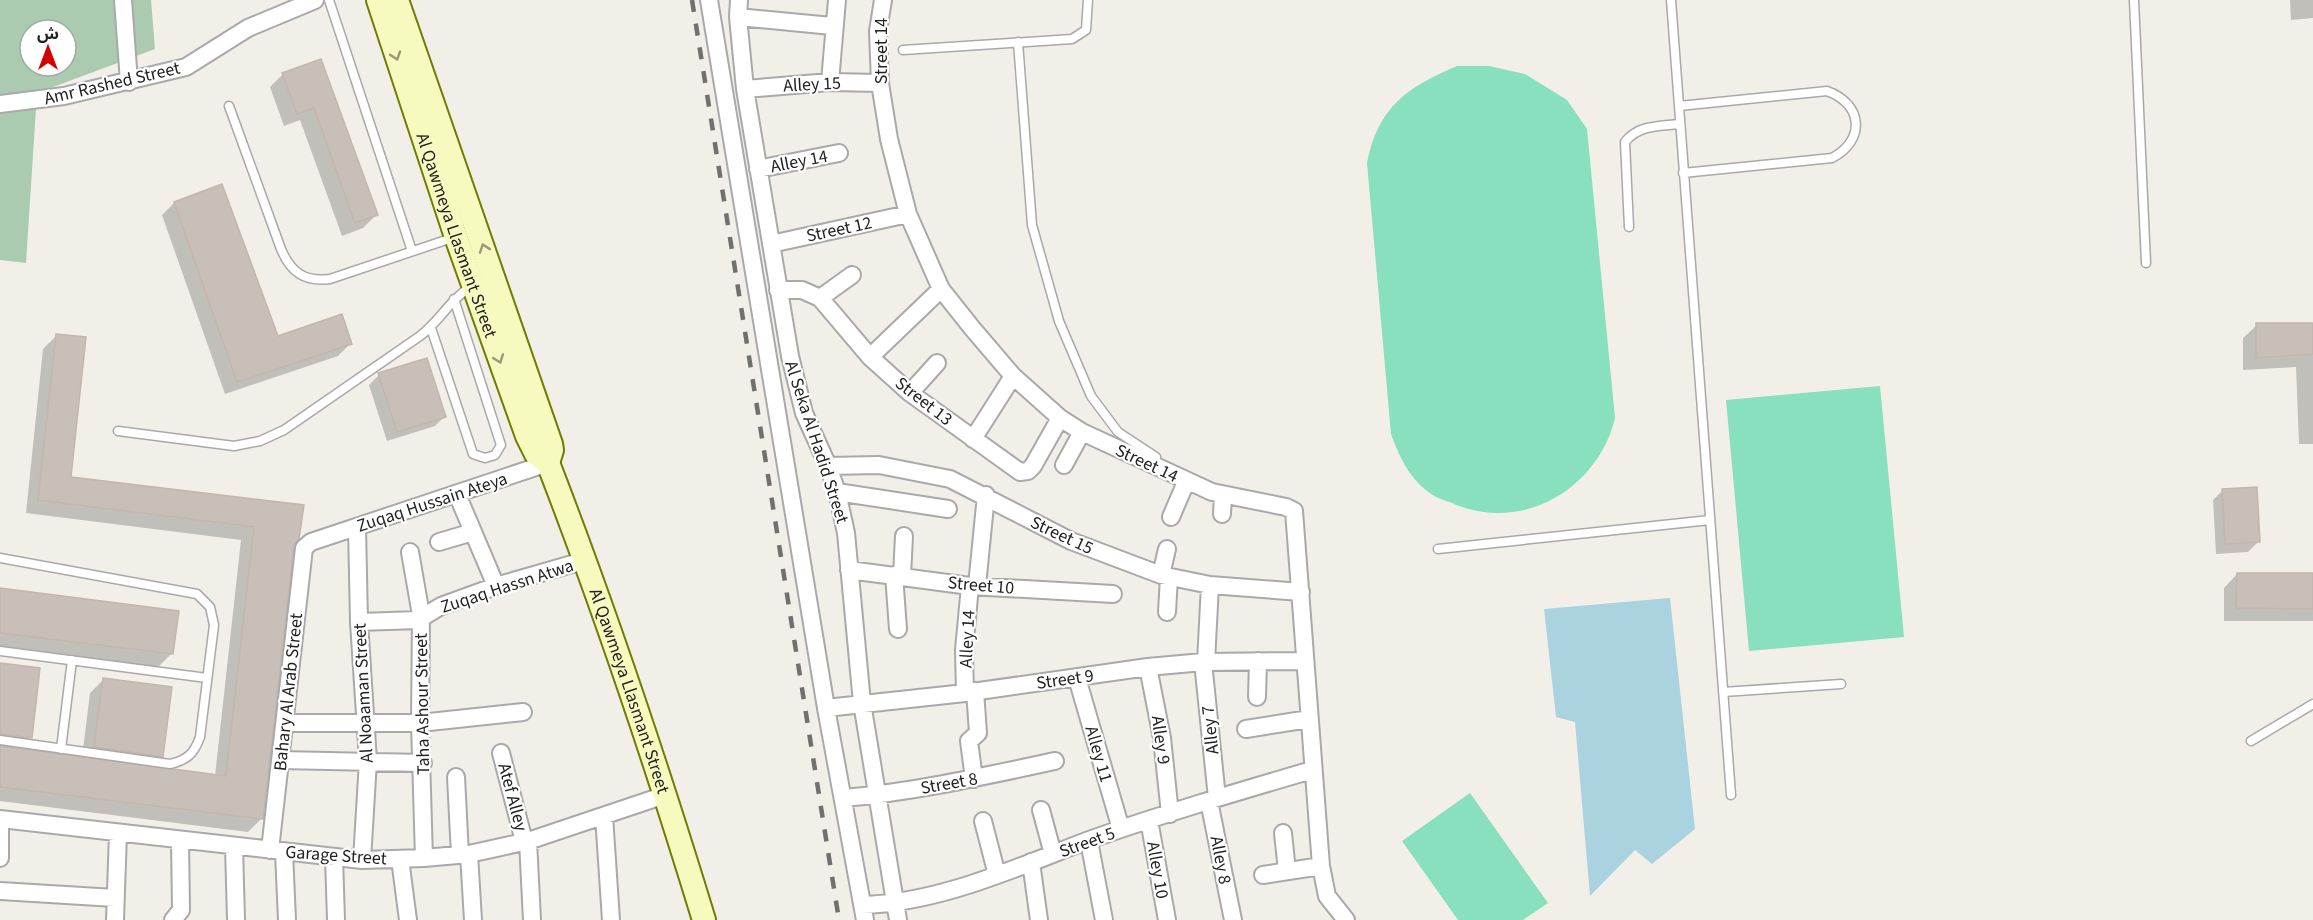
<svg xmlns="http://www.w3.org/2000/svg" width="2313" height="920" viewBox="0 0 2313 920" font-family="'Source Sans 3','Noto Sans Arabic',sans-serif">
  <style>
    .cemetery { fill: #aacbaf; fill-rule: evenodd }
    .pitch { fill: #88e0be }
    .water { fill: #aad3df }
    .shadow { fill: #0003 }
    .building { fill: #c7bfb8; stroke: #c4b6ab; stroke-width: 1.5 }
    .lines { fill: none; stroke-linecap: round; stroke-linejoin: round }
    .lane-casing { stroke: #a9a9a9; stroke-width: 11 }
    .street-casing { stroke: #a9a9a9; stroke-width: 20 }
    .secondary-casing { stroke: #707d05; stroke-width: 26 }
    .lane { stroke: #fff; stroke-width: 8 }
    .street { stroke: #fff; stroke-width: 16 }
    .secondary { stroke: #f7fabf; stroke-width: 22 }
    .rail { stroke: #707070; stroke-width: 4.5; stroke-dasharray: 12 12; stroke-linecap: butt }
    .oneway { stroke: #979978 }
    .labels { text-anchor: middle; stroke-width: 4.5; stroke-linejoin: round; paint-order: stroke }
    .street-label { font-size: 18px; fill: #222; stroke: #fff }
  </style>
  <rect width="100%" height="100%" fill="#f2efe9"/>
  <path class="cemetery" d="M0 0H151L155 49 37 93 26 263 0 260ZM30 30H66V66H30Z"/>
  <path class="pitch" d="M1457 66H1489L1525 74 1567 100 1587 129 1615 418C1598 489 1522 534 1452 503 1444 500 1434 497 1427 491 1408 476 1399 456 1391 434L1367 163C1378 107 1407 87 1457 66Z
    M1880 386 1904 637 1749 651 1726 400Z
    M1470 793 1548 903 1523 920H1458L1402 841Z"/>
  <path class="water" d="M1670 598 1695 829 1652 864 1635 850 1590 896 1575 722 1556 717 1544 609Z"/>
  <path class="shadow" d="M2290 0H2313V18L2291 20Z
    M321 61 376 215 363 228 342 236 300 120 284 126 270 87 283 74Z
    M221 186 277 338 351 343 338 356 225 394 162 215 174 203Z
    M2257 325H2313V444H2299L2296 367 2243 370V338Z
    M56 336 70 478 302 507 292 546 261 819 248 832 0 801V664L30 737 18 749 82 758 90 693 103 680 162 756 150 767 215 776 241 540 26 513 43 349Z
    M379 375 445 416 435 426 387 441 369 385Z
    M2223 490 2258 542 2248 552 2216 554 2213 500Z
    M2237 574 2313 575V621H2224V588Z
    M0 590 172 653 158 667 0 647Z"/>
  <path class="building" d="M321 59 378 215 355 223 314 108 297 114 282 73Z
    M222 184 278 336 342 314 352 344 237 382 174 202Z
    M2256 323H2313V354L2256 358Z
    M56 334 86 337 71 477 304 505 299 539 294 547 263 819 0 787V746L226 776 254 527 38 500Z
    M427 358 446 417 397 432 378 373Z
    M2257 487 2260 542 2225 544 2222 489Z
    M2237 573H2313V609L2236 608Z
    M0 588 179 611 173 654 0 633Z
    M0 663 40 668 32 738 0 734Z
    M103 678 172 687 163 757 94 747Z"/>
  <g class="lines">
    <g class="lane-casing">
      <path id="lane" d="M329 0 412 251
        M1671 0 1731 795
        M2134 0 2146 263
        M1018 42 1032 225 1059 321 1091 396 1118 432 1156 457
        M903 50 1072 39 1086 30 1088 0
        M229 106 281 249C291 273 305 282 330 279L455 237
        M1679 106 1827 91C1863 104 1866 140 1832 158L1683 173
        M1629 227 1625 142C1638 125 1659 126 1680 124
        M431 328 473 454 485 458 495 455 501 445 499 439 454 299
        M118 431 234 446 260 441 284 430 420 336C440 321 450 299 472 286
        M1438 549 1710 520
        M0 558 197 594 210 607 214 625 200 737C194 754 187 760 170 764L0 740
        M0 651 207 678
        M1723 692 1841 684
        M2251 741 2313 704
        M61 749 72 660"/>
    </g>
    <g class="street-casing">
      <path id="street" d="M123 0 129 82
        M709 0 826 708 865 920
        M739 0 738 17 745 89 790 356 804 413 828 466 837 492 846 533 862 703 898 920
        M883 0 878 31 880 83 889 139 908 214 941 289 972 328 1013 376 1060 418 1082 432 1212 492 1286 507 1294 511 1321 866 1327 896 1346 920
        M738 17 832 26
        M830 82 837 0
        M745 89 830 82 880 83
        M0 104 64 96 186 67 248 28 315 0
        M758 169 839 153
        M771 244 908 214
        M778 290H802L820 298 870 357 910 393 1020 472 1028 471 1033 466 1060 418
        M820 298 852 275
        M870 357 941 289
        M910 393 937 363
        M973 439 1013 376
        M1064 465 1082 432
        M828 466 879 465 950 479 1071 541 1161 575 1210 585 1301 592
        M837 492 948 509
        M457 494 496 586
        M1222 514 1223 495
        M1171 517 1186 482
        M357 527 359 622 368 761 362 860
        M439 542 473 532
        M410 552 421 615 420 723 424 858
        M849 570 970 586 1113 594
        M894 575 898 629
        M1161 575 1167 549
        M902 576 904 536
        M977 586 986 495
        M1167 612 1169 577
        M359 622 418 620 441 606 496 586 586 560
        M1203 662 1217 798
        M1206 662 1210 585
        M1148 667 1162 738 1170 814
        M1077 678 1121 829
        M965 693 964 650 970 586
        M1257 697 1258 661
        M826 708 965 693 1148 667 1203 662 1305 661
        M285 723H420L523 712
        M1246 729 1309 719
        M501 753 524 841
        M280 760 423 763
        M456 777 460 855
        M974 779 969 741 978 733 975 691
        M843 798C914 792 985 776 1055 761
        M1209 801 1233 920
        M1041 810 1053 854
        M604 816 611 920
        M0 819 362 860 424 858 469 854 528 841 665 795
        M1149 820 1167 920
        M983 821 997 875
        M1283 833 1287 871
        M528 841 532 920
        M1089 841 1104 920
        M234 846 236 920
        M270 850 304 548 311 542 548 463
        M284 852 287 920
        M469 854 473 920
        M334 857 336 920
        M0 858V819
        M400 859 408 920
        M1031 862 1039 920
        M1263 875 1321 866
        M0 891 115 898
        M862 905C940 903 1017 867 1089 840 1162 814 1237 792 1312 770
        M115 920 118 833
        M173 920 181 910 180 840"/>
    </g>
    <g class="secondary-casing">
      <g id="secondary">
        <path id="s1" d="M378 0 456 237 527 436 536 454 548 463C606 613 657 766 704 920"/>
        <path d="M397 0 551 444 552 450 548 463"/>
      </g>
    </g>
    <use href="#lane" class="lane"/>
    <use href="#street" class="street"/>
    <use href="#secondary" class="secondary"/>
    <path class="rail" d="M692 0 839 920"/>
  </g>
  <defs><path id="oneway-chevron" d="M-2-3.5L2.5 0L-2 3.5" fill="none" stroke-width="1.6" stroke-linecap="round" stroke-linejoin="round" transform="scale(1.5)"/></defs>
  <g class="oneway">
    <use href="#oneway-chevron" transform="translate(396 56) rotate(72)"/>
    <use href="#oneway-chevron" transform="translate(484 248) rotate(-109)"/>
    <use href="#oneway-chevron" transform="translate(499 359) rotate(70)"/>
  </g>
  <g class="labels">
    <g class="street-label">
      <text transform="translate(881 51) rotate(-90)" y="6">Street 14</text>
      <text transform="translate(112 83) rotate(-13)" y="6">Amr Rashed Street</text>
      <text transform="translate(812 84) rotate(-3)" y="6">Alley 15</text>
      <text transform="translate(799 161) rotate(-11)" y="6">Alley 14</text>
      <text transform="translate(839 229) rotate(-12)" y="6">Street 12</text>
      <text dy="6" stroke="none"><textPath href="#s1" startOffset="248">Al Qawmeya Llasmant Street</textPath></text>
      <text transform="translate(924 401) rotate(38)" y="6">Street 13</text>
      <text transform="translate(817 442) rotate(72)" y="6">Al Seka Al Hadid Street</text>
      <text transform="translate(1147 463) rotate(25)" y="6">Street 14</text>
      <text transform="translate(432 502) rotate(-18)" y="6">Zuqaq Hussain Ateya</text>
      <text transform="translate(1062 535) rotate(25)" y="6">Street 15</text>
      <text transform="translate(981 585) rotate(5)" y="6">Street 10</text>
      <text transform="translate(507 586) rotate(-18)" y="6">Zuqaq Hassn Atwa</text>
      <text transform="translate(967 639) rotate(-87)" y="6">Alley 14</text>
      <text transform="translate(1065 679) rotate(-8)" y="6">Street 9</text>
      <text dy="6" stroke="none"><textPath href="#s1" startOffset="738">Al Qawmeya Llasmant Street</textPath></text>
      <text transform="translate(288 692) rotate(-84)" y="6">Bahary Al Arab Street</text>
      <text transform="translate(363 693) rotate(-93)" y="6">Al Noaaman Street</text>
      <text transform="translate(422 704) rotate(-91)" y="6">Taha Ashour Street</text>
      <text transform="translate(1210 730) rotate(-96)" y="6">Alley 7</text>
      <text transform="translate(1161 740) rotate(82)" y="6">Alley 9</text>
      <text transform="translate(1099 754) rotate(74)" y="6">Alley 11</text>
      <text transform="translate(949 783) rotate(-10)" y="6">Street 8</text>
      <text transform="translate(513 797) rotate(75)" y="6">Atef Alley</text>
      <text transform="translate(1087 842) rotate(-20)" y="6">Street 5</text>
      <text transform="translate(336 855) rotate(4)" y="6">Garage Street</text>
      <text transform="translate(1221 860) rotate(79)" y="6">Alley 8</text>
      <text transform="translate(1158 870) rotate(80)" y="6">Alley 10</text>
    </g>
  </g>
  <g transform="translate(48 48)"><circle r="28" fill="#ffffff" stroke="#a7a7a7" stroke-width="1.5"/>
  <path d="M0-4.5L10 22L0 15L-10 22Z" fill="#d40000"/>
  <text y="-9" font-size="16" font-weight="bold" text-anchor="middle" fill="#222222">ش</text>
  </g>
</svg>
